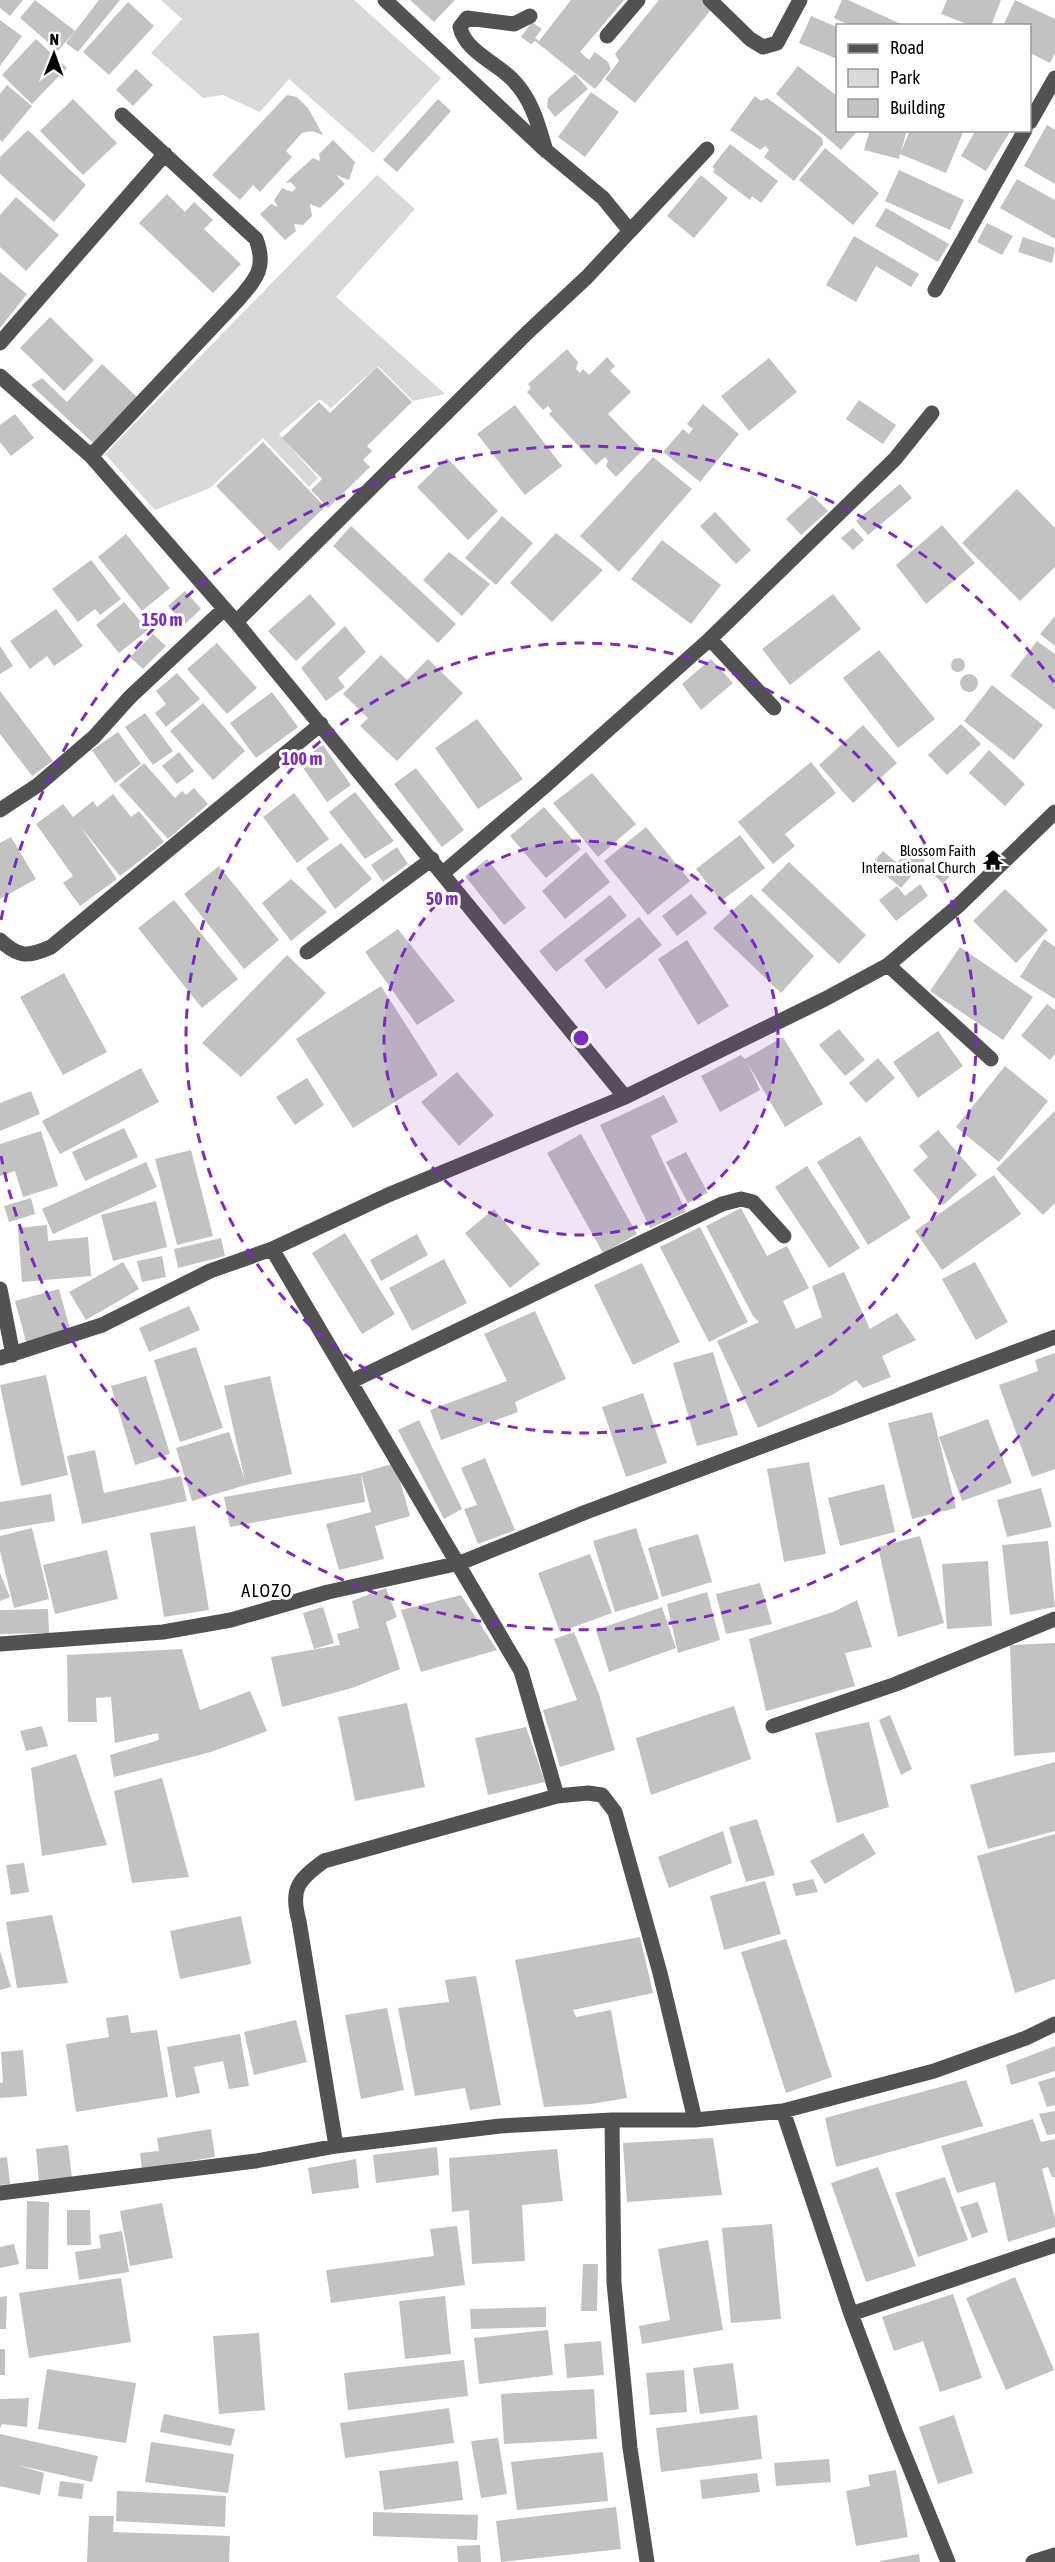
<svg xmlns="http://www.w3.org/2000/svg" width="1055" height="2562" viewBox="0 0 1055 2562" font-family="'Asap Condensed',sans-serif">
  <style>
    .green { fill: #d9d9d9 }
    .building { fill: #c2c2c2 }
    .lines { fill: none; stroke-linecap: round; stroke-linejoin: round }
    .minor { stroke: #525252; stroke-width: 15 }
    .ring { fill: none; stroke: #7b2cbf; stroke-width: 3; stroke-dasharray: 10 8 }
    .labels { text-anchor: middle; stroke-width: 6; stroke-linejoin: round; paint-order: stroke }
    .poi-label { font-size: 15px; fill: #000; stroke: #fff; text-anchor: end }
    .quarter-label { font-size: 18px; letter-spacing: 1.5px; fill: #000; stroke: #fff }
    .centre { fill: #7b2cbf; stroke: #fff; stroke-width: 3 }
    .ring-label { font-size: 18px; text-anchor: middle; font-weight: bold; fill: #7b2cbf; stroke: #fff; stroke-width: 6; stroke-linejoin: round; paint-order: stroke }
  </style>
  <rect width="100%" height="100%" fill="#fff"/>
  <path class="green" d="M161 0H354L441 78 373 153 289 79 260 112 223 95 203 98 151 53 182 19Z
    M377 175 415 209 336 297 445 394 413 401 378 366 331 408 320 399 279 434 318 478 309 487 263 438 210 488 155 510 105 454Z"/>
  <path class="building" d="M0 0H23L10 16 0 8Z
    M35 0 75 31 58 51 20 18Z
    M99 0H120L78 52 66 43Z
    M410 0H455L434 22Z
    M571 0H624L580 52 589 60 595 52 608 62 611 69 595 89 535 41 531 44 521 37 532 22 542 29 535 38 539 41Z
    M659 0H706L710 11 635 103 605 79 619 61 615 54Z
    M842 0H848L901 24 851 26 834 18Z
    M947 0H1001L991 26H972L941 14Z
    M1015 0 1055 19V53L1050 63 1030 53V26H1003Z
    M128 2 154 26 109 75 83 52Z
    M811 16 837 27V59L799 43Z
    M0 20 22 36 0 66Z
    M36 39 67 68 32 104 2 75Z
    M798 66 837 96V130H858L841 150 776 94Z
    M136 69 153 85 133 106 116 90Z
    M575 74 588 89 555 117 547 107 548 98Z
    M7 85 32 106 2 142 0 140V94Z
    M591 92 619 112 585 157 558 137Z
    M287 95 297 97 308 108 323 135 312 131 302 133 286 151 292 157 260 192 253 185 240 200 212 175Z
    M755 96 761 101 767 98 822 138 823 144 794 181 764 157 769 150 765 146 760 150 730 130Z
    M73 99 117 143 83 175 40 131Z
    M438 99 451 111 397 172 383 160Z
    M1047 125 1055 130V184L1024 166Z
    M28 130 86 185 54 222 0 174V157Z
    M870 130H907L901 152 910 130H964L946 173 900 154 899 159 864 150Z
    M976 130H1011L986 171 961 156Z
    M333 140 355 162 349 180 336 175 345 184 320 208 310 204 312 216 303 225 294 224 296 231 285 240 260 214 271 204 278 207 274 200 282 188 292 192 296 188 291 182 285 183 313 158 320 161 319 154Z
    M730 144 778 181 761 203 752 196 750 200 713 172 715 169 712 167Z
    M825 148 879 193 853 225 799 180Z
    M899 170 964 200 950 230 885 201Z
    M701 175 728 198 694 238 667 216Z
    M1017 179 1055 200V239L1000 208Z
    M167 194 185 212 194 202 213 220 204 229 241 264 213 293 139 223Z
    M16 197 59 235 26 271 0 247V215Z
    M886 208 949 244 938 262 875 226Z
    M987 223 1013 236 1002 255 977 242Z
    M854 236 919 274 911 287 876 266 856 302 826 285Z
    M1023 237 1055 248 1052 263 1018 252Z
    M0 272 27 294 0 328Z
    M50 317 94 360 64 391 20 348Z
    M567 349 578 362 576 369 580 373 583 369 589 375 607 357 615 366 610 371 631 392 608 414 643 450 616 477 606 466 608 461 605 457 596 465 549 414 552 411 548 406 543 410 527 392 531 388 528 384Z
    M769 358 797 392 749 431 721 396Z
    M102 364 137 397 93 443 31 385 42 378 67 402Z
    M377 367 412 402 367 446 372 451 363 460 370 467 328 508 311 490 322 479 282 438 319 402 330 413Z
    M859 400 896 425 883 444 846 419Z
    M703 404 739 434 700 482 663 452 683 429 689 434 693 429 687 424Z
    M515 405 562 466 525 495 477 434Z
    M15 414 34 438 11 456 0 442V425Z
    M263 442 325 507 279 551 216 486Z
    M653 457 692 489 619 572 580 536Z
    M447 458 498 511 468 540 417 487Z
    M900 484 912 498 868 535 856 521Z
    M1017 489 1055 528V567L1020 601 962 543Z
    M812 495 828 511 801 535 786 519Z
    M715 512 751 550 736 564 700 526Z
    M502 516 533 543 496 585 465 558Z
    M942 525 975 563 926 604 896 565Z
    M351 526 456 624 438 643 333 546Z
    M853 528 864 540 853 550 841 538Z
    M556 533 603 570 552 622 510 583Z
    M126 534 170 588 142 611 98 557Z
    M662 540 721 585 691 624 631 579Z
    M449 552 490 584 462 616 423 580Z
    M91 560 121 599 100 615 95 609 78 622 52 589Z
    M185 591 201 609 184 625 168 606Z
    M310 594 336 624 296 661 268 631Z
    M833 594 861 629 790 685 762 649Z
    M124 602 148 630 119 653 96 625Z
    M56 609 83 646 54 666 47 656 30 669 10 641Z
    M1055 616V646L1040 634Z
    M345 626 366 652 338 678 345 687 326 701 301 668Z
    M153 634 166 646 143 669 130 657Z
    M1037 641 1055 654V710L1010 676Z
    M217 643 257 688 227 714 187 669Z
    M0 646 13 666 0 674Z
    M879 650 935 719 898 748 843 678Z
    M381 655 407 680 428 659 463 693 397 761 360 726 368 718 343 694Z
    M951 665a7 7 0 1 1 14 0a7 7 0 1 1-14 0Z
    M711 659 733 683 701 710 682 684Z
    M177 673 200 699 166 727 155 713 166 704 156 691Z
    M960 683a9 9 0 1 1 18 0a9 9 0 1 1-18 0Z
    M992 685 1043 725 1014 760 964 721Z
    M0 691 53 761 32 776 0 734Z
    M272 692 298 727 256 758 230 723Z
    M203 703 245 751 213 780 170 731Z
    M145 713 173 751 153 765 125 727Z
    M477 719 523 779 478 809 435 748Z
    M961 724 981 744 947 775 928 755Z
    M863 725 897 763 853 803 819 765Z
    M118 732 141 764 115 783 92 750Z
    M323 745 351 785 327 802 299 762Z
    M989 750 1025 784 1005 806 969 773Z
    M179 752 194 771 177 784 162 766Z
    M811 762 836 793 785 834 795 846 773 864 738 822Z
    M144 763 175 798 182 791 186 795 194 788 208 804 168 839 119 785Z
    M416 768 464 830 442 847 394 784Z
    M592 773 636 824 598 857 553 803Z
    M355 792 394 841 365 859 329 812Z
    M294 793 329 839 297 863 263 817Z
    M113 794 131 817 139 811 164 842 120 876 80 826 117 879 80 906 63 883 73 876 36 824 63 804 73 817 93 801 97 807Z
    M544 807 581 849 546 878 510 836Z
    M646 827 690 881 648 915 604 861Z
    M740 835 765 868 721 901 696 869Z
    M11 837 36 879 0 899V843Z
    M341 843 372 879 335 909 306 868Z
    M397 847 408 864 383 882 371 865Z
    M911 847 925 860 901 888 872 863 883 851 897 863Z
    M586 852 610 882 565 919 542 891Z
    M487 859 526 908 504 925 465 876Z
    M789 862 866 935 839 964 761 890Z
    M940 865 951 875 943 884 932 873Z
    M219 866 279 940 244 969 184 894Z
    M291 879 327 912 291 941 262 903Z
    M920 884 928 896 896 921 879 900 897 886 905 896Z
    M1005 889 1048 930 1016 963 973 921Z
    M691 894 707 913 677 936 662 916Z
    M751 894 814 956 781 993 713 928Z
    M610 895 627 916 556 972 539 951Z
    M174 900 238 979 202 1008 138 928Z
    M639 917 662 945 606 989 584 960Z
    M398 929 455 1001 417 1025 365 952Z
    M1044 939 1055 947V999L1020 977Z
    M687 940 729 1006 698 1025 658 959Z
    M960 947 1033 997 1003 1040 930 991Z
    M287 955 326 993 241 1077 202 1043Z
    M64 973 107 1052 63 1075 20 997Z
    M381 986 438 1075 353 1128 296 1039Z
    M1047 1004 1055 1010V1054L1050 1060 1021 1036Z
    M839 1029 865 1060 845 1076 819 1045Z
    M938 1031 963 1066 918 1098 893 1062Z
    M783 1037 823 1104 785 1127 748 1064 760 1090 720 1112 701 1076 741 1055 745 1059Z
    M878 1058 895 1078 866 1103 849 1083Z
    M1005 1066 1048 1101 999 1162 956 1127Z
    M141 1068 159 1102 60 1154 42 1121Z
    M457 1072 494 1115 459 1146 421 1102Z
    M307 1078 324 1105 295 1125 276 1097Z
    M31 1091 40 1114 0 1131V1103Z
    M664 1095 678 1122 651 1136 686 1212 650 1228 600 1125Z
    M1055 1111V1203L1043 1215 996 1169Z
    M124 1128 138 1157 85 1181 72 1152Z
    M938 1130 977 1175 943 1205 913 1170 928 1157 919 1146Z
    M41 1131 58 1186 23 1197 15 1171 0 1176V1144Z
    M581 1134 637 1234 603 1253 547 1153Z
    M860 1136 911 1218 868 1245 817 1162Z
    M191 1150 213 1236 177 1245 155 1159Z
    M686 1152 708 1193 688 1203 666 1162Z
    M146 1162 157 1187 53 1234 42 1209Z
    M807 1166 860 1248 829 1268 775 1187Z
    M994 1175 1021 1214 942 1270 915 1231Z
    M31 1198 35 1214 9 1222 4 1206Z
    M156 1201 167 1247 113 1261 101 1215Z
    M741 1208 767 1256 787 1246 809 1288 783 1301 796 1329 822 1317 812 1286 844 1272 870 1329 897 1313 916 1340 882 1356 891 1377 863 1388 856 1380 832 1395 758 1428 717 1341 759 1322 753 1316 706 1226Z
    M494 1209 540 1264 510 1288 465 1233Z
    M47 1225 48 1241 88 1237 91 1276 22 1282 18 1228Z
    M700 1227 748 1322 709 1342 660 1247Z
    M345 1233 395 1314 362 1334 312 1253Z
    M417 1234 428 1255 381 1281 370 1260Z
    M221 1238 225 1256 178 1268 174 1249Z
    M162 1256 166 1277 142 1282 137 1261Z
    M444 1259 467 1303 412 1331 389 1288Z
    M123 1262 139 1289 86 1320 69 1292Z
    M975 1262 1008 1322 976 1340 942 1279Z
    M642 1263 680 1342 633 1365 594 1285Z
    M59 1289 71 1333 27 1345 15 1301Z
    M189 1306 200 1330 149 1352 139 1328Z
    M535 1311 566 1379 515 1402 518 1412 441 1440 430 1410 507 1381 484 1334Z
    M196 1347 223 1428 180 1442 154 1360Z
    M713 1352 738 1435 697 1446 673 1363Z
    M1055 1353V1469L1032 1477 999 1385 1038 1371 1035 1360Z
    M46 1375 68 1475 21 1486 0 1385Z
    M146 1376 170 1454 135 1465 111 1386Z
    M270 1376 292 1474 246 1485 192 1501 176 1448 229 1432 245 1481 224 1386Z
    M643 1393 667 1463 626 1477 602 1407Z
    M932 1412 956 1508 912 1519 888 1423Z
    M988 1419 1012 1483 962 1501 939 1437Z
    M419 1420 462 1509 444 1519 398 1430Z
    M95 1450 104 1493 181 1476 187 1501 82 1524 67 1456Z
    M485 1458 515 1530 478 1544 464 1509 477 1505 461 1468Z
    M809 1462 826 1554 784 1562 767 1469Z
    M395 1463 410 1516 375 1526 384 1559 339 1570 326 1524 371 1512 361 1473Z
    M361 1473 365 1502 230 1527 224 1497Z
    M884 1484 895 1532 840 1546 828 1498Z
    M1041 1488 1052 1527 1007 1537 997 1500Z
    M51 1494 55 1521 0 1530V1502Z
    M195 1526 209 1610 164 1617 150 1533Z
    M32 1528 49 1599 14 1608 0 1551V1536Z
    M636 1528 659 1599 615 1612 593 1541Z
    M698 1534 712 1582 662 1597 648 1548Z
    M920 1536 944 1623 898 1637 878 1547Z
    M1048 1541 1055 1607 1010 1615 1002 1545Z
    M107 1550 118 1599 55 1614 43 1565Z
    M590 1554 612 1613 560 1632 538 1573Z
    M988 1561 992 1626 947 1629 942 1564Z
    M0 1573 10 1597 0 1601Z
    M760 1583 772 1624 726 1634 716 1594Z
    M386 1588 397 1617 386 1622 400 1669 352 1688 282 1707 271 1657 340 1645 337 1634 359 1628 352 1601Z
    M707 1592 720 1640 678 1653 667 1604Z
    M461 1595 497 1650 421 1672 401 1610Z
    M857 1600 872 1647 845 1653 855 1686 766 1711 749 1639 833 1612Z
    M323 1607 334 1643 314 1649 303 1613Z
    M662 1607 676 1648 609 1672 596 1630Z
    M48 1609 49 1633 0 1634V1610Z
    M574 1632 599 1694 615 1750 560 1767 543 1710 577 1700 554 1639Z
    M1055 1643V1752L1014 1756 1010 1645Z
    M182 1649 200 1710 250 1691 267 1731 211 1752 114 1777 110 1755 159 1740 158 1733 115 1743 111 1697 96 1698 97 1722H68L67 1655Z
    M407 1703 425 1787 355 1801 338 1717Z
    M734 1706 751 1759 651 1795 636 1738Z
    M890 1715 912 1769 901 1775 879 1720Z
    M869 1722 889 1807 837 1823 815 1733Z
    M42 1726 48 1746 26 1751 20 1731Z
    M526 1727 545 1782 488 1795 475 1738Z
    M76 1754 107 1845 42 1856 31 1768Z
    M1055 1762V1831L988 1849 970 1785Z
    M162 1778 189 1877 132 1883 114 1791Z
    M757 1819 775 1875 746 1882 729 1827Z
    M723 1831 732 1863 669 1888 658 1857Z
    M863 1833 876 1854 825 1884 810 1861Z
    M1055 1834V1979L1015 1993 977 1856Z
    M24 1863 29 1892 11 1895 6 1865Z
    M813 1879 818 1892 796 1896 792 1884Z
    M765 1881 781 1934 724 1950 710 1896Z
    M52 1915 68 1983 17 1988 6 1922Z
    M241 1916 251 1964 180 1979 170 1931Z
    M640 1937 653 1993 573 2010 576 2017 611 2010 627 2098 591 2104 544 2107 515 1960Z
    M786 1939 832 2077 786 2093 741 1952Z
    M0 1951 11 1987 0 1990Z
    M476 1976 501 2105 470 2110 465 2088 415 2096 398 2008 449 2002 445 1980Z
    M387 2008 404 2090 361 2099 345 2015Z
    M128 2015 131 2033 157 2030 168 2097 76 2112 66 2044 109 2037 106 2018Z
    M296 2020 307 2062 254 2075 244 2032Z
    M240 2034 249 2086 229 2089 223 2061 194 2067 200 2093 176 2098 167 2047Z
    M1055 2046V2071L1011 2085 1006 2065Z
    M23 2050 27 2096 0 2098V2083L3 2082 1 2052Z
    M1055 2077V2105L1047 2107 1038 2082Z
    M966 2080 983 2126 836 2167 825 2118Z
    M1055 2111V2134L1047 2135 1039 2114Z
    M1033 2119 1041 2142 1055 2139V2177H1052L1048 2167 1042 2169 1055 2218V2227L1008 2242 995 2182 957 2193 941 2146Z
    M211 2129 215 2157 161 2166 160 2160 161 2167 142 2169 140 2153 159 2151 157 2138Z
    M713 2138 722 2195 627 2202 623 2143Z
    M68 2145 72 2178 39 2182 36 2149Z
    M437 2147 439 2175 376 2183 373 2155Z
    M557 2149 563 2201 522 2205 525 2261 472 2264 469 2210 452 2212 449 2158Z
    M7 2157 10 2184 0 2185V2158Z
    M356 2159 359 2188 312 2194 308 2168Z
    M878 2167 916 2266 866 2282 831 2183Z
    M945 2177 968 2240 918 2257 895 2193Z
    M27 2201 49 2202 48 2269H26Z
    M978 2202 988 2232 972 2238 960 2207Z
    M162 2203 173 2258 130 2266 120 2211Z
    M67 2210H90L91 2245H67Z
    M772 2224 781 2319 731 2323 722 2228Z
    M457 2226 465 2285 331 2303 326 2270 434 2256 430 2229Z
    M122 2231 129 2272 79 2280 75 2252 101 2248 99 2235Z
    M708 2240 723 2330 642 2344 639 2326 670 2320 658 2249Z
    M14 2244 19 2264 0 2268V2247Z
    M583 2264H598L597 2311H581Z
    M1015 2277 1054 2370 1006 2390 966 2298Z
    M121 2278 131 2342 29 2358 19 2293Z
    M953 2294 982 2378 940 2392 923 2341 894 2351 882 2317Z
    M7 2296 6 2329H0V2297Z
    M445 2296 451 2354 405 2359 399 2301Z
    M546 2307V2327L471 2329 470 2309Z
    M548 2330 553 2375 479 2384 474 2338Z
    M259 2333 265 2410 219 2414 213 2336Z
    M601 2341 604 2375 567 2378 564 2344Z
    M0 2349H5V2375H0Z
    M464 2360 468 2396 348 2410 344 2373Z
    M733 2363 739 2409 700 2414 693 2368Z
    M47 2369 136 2383 126 2443 38 2429Z
    M684 2370 687 2412 650 2415 646 2373Z
    M594 2389 597 2439 504 2444 501 2394Z
    M29 2398 27 2427 2 2424 0 2428V2399Z
    M449 2408 454 2443 345 2458 340 2423Z
    M164 2414 235 2429 231 2446 160 2432Z
    M757 2415 762 2459 661 2472 656 2428Z
    M954 2415 973 2473 938 2484 919 2427Z
    M0 2434 98 2456 92 2482 17 2465 44 2473 40 2495 0 2486Z
    M498 2438 507 2494 481 2498 471 2441Z
    M151 2442 234 2454 228 2493 145 2482Z
    M603 2452 608 2501 517 2510 511 2462Z
    M829 2459 831 2482 776 2486 774 2463Z
    M458 2461 463 2500 384 2510 379 2471Z
    M896 2470 908 2537 856 2546 846 2491 870 2486 868 2475Z
    M757 2473 760 2492 702 2499 700 2480Z
    M60 2481 84 2484 82 2499 58 2496Z
    M117 2491 226 2496 225 2527 116 2521Z
    M616 2507 621 2549 501 2562 496 2521Z
    M373 2512 478 2515 477 2540 373 2536Z
    M89 2516H114L113 2532 230 2536 229 2562H87Z
    M480 2545 481 2562H458L457 2546Z
    M919 2554 920 2562H880V2561Z"/>
  <g class="lines">
    <path class="minor" d="M710 0 750 39 763 47 777 43 800 0
      M530 16 514 24 467 18 460 27C465 51 495 62 512 79 532 99 538 124 546 151
      M607 36 638 0
      M1030 122 1055 78
      M630 231 707 149
      M935 290 1025 130
      M0 343 165 154
      M0 376 91 456 236 622 625 1097
      M91 456 237 301C256 279 267 268 256 239L122 115
      M236 622 528 332 587 277 630 231 603 198 543 148 385 0
      M710 639 774 708
      M0 810 38 785 94 737 130 697 223 610
      M443 873 545 786 710 639 895 459 932 413
      M0 940C19 958 28 957 51 947L321 724
      M307 952 432 859
      M888 965 991 1059
      M272 1249 521 1671 557 1796
      M0 1289 13 1355
      M0 1358 102 1325 210 1271 272 1249 388 1195 625 1097 825 999 888 965 958 906 1055 812
      M352 1381 722 1204 741 1199 753 1202 784 1236
      M0 1644 163 1632 231 1620 328 1592 460 1563 586 1512 1055 1337
      M773 1726 896 1684 1055 1619
      M783 2111 851 2314 895 2431 948 2562
      M612 2120 614 2283 630 2448 647 2562
      M336 2146 299 1921C290 1889 298 1880 324 1861L557 1796 588 1793 602 1795 615 1812 660 1973 695 2120
      M0 2193 256 2161 336 2146 500 2126 612 2120H695L783 2111 934 2071 1026 2038 1055 2024
      M851 2314 1055 2245
      M1033 2562 1055 2555"/>
  </g>
  <circle cx="581" cy="1038" r="197" fill="#7b2cbf" fill-opacity=".12"/>
  <g class="ring">
    <circle cx="581" cy="1038" r="197"/>
    <circle cx="581" cy="1038" r="395"/>
    <path d="M1054 1394A592 592 0 0 1 1 1156M1 920A592 592 0 0 1 1054 682"/>
  </g>
  <defs>
    <g id="temple-bare" transform="scale(1.62)"><path d="M0-6L5-2H3V0L6.5 2.5H4V6H1.5V3h-3V6H-4V2.5H-6.5L-3 0V-2H-5Z" fill="#000" stroke="#fff" stroke-width="2.5" paint-order="stroke"/></g>
  </defs>
  <g fill-rule="evenodd">
    <use href="#temple-bare" x="993" y="860"/>
  </g>
  <g class="labels">
    <g class="poi-label">
      <text x="976" y="856">Blossom Faith<tspan x="976" dy="17">International Church</tspan></text>
    </g>
    <g class="quarter-label">
      <text x="267" y="1597">ALOZO</text>
    </g>
  </g>
  <circle cx="581" cy="1038" r="9" class="centre"/>
  <g class="ring-label">
    <text x="162" y="626">150 m</text>
    <text x="302" y="765">100 m</text>
    <text x="442" y="905">50 m</text>
  </g>
  <rect x="836" y="24" width="195" height="108" fill="#ffffff" stroke="#999999" stroke-width="1.5"/>
  <rect x="848" y="44" width="30" height="9" fill="#525252" stroke="#999999" stroke-width="1.5"/>
  <text x="890" y="54" font-size="18" fill="#000000">Road</text>
  <rect x="848" y="69" width="30" height="18" fill="#d9d9d9" stroke="#999999" stroke-width="1.5"/>
  <text x="890" y="84" font-size="18" fill="#000000">Park</text>
  <rect x="848" y="99" width="30" height="18" fill="#c2c2c2" stroke="#999999" stroke-width="1.5"/>
  <text x="890" y="114" font-size="18" fill="#000000">Building</text>
  <g transform="translate(54 54) rotate(1)" stroke="#ffffff" stroke-width="4.5" paint-order="stroke">
  <path d="M0-4.5L10 22L0 15L-10 22Z" fill="#000000"/>
  <text y="-9" font-size="16" font-weight="bold" text-anchor="middle" fill="#000000">N</text>
  </g>
</svg>
